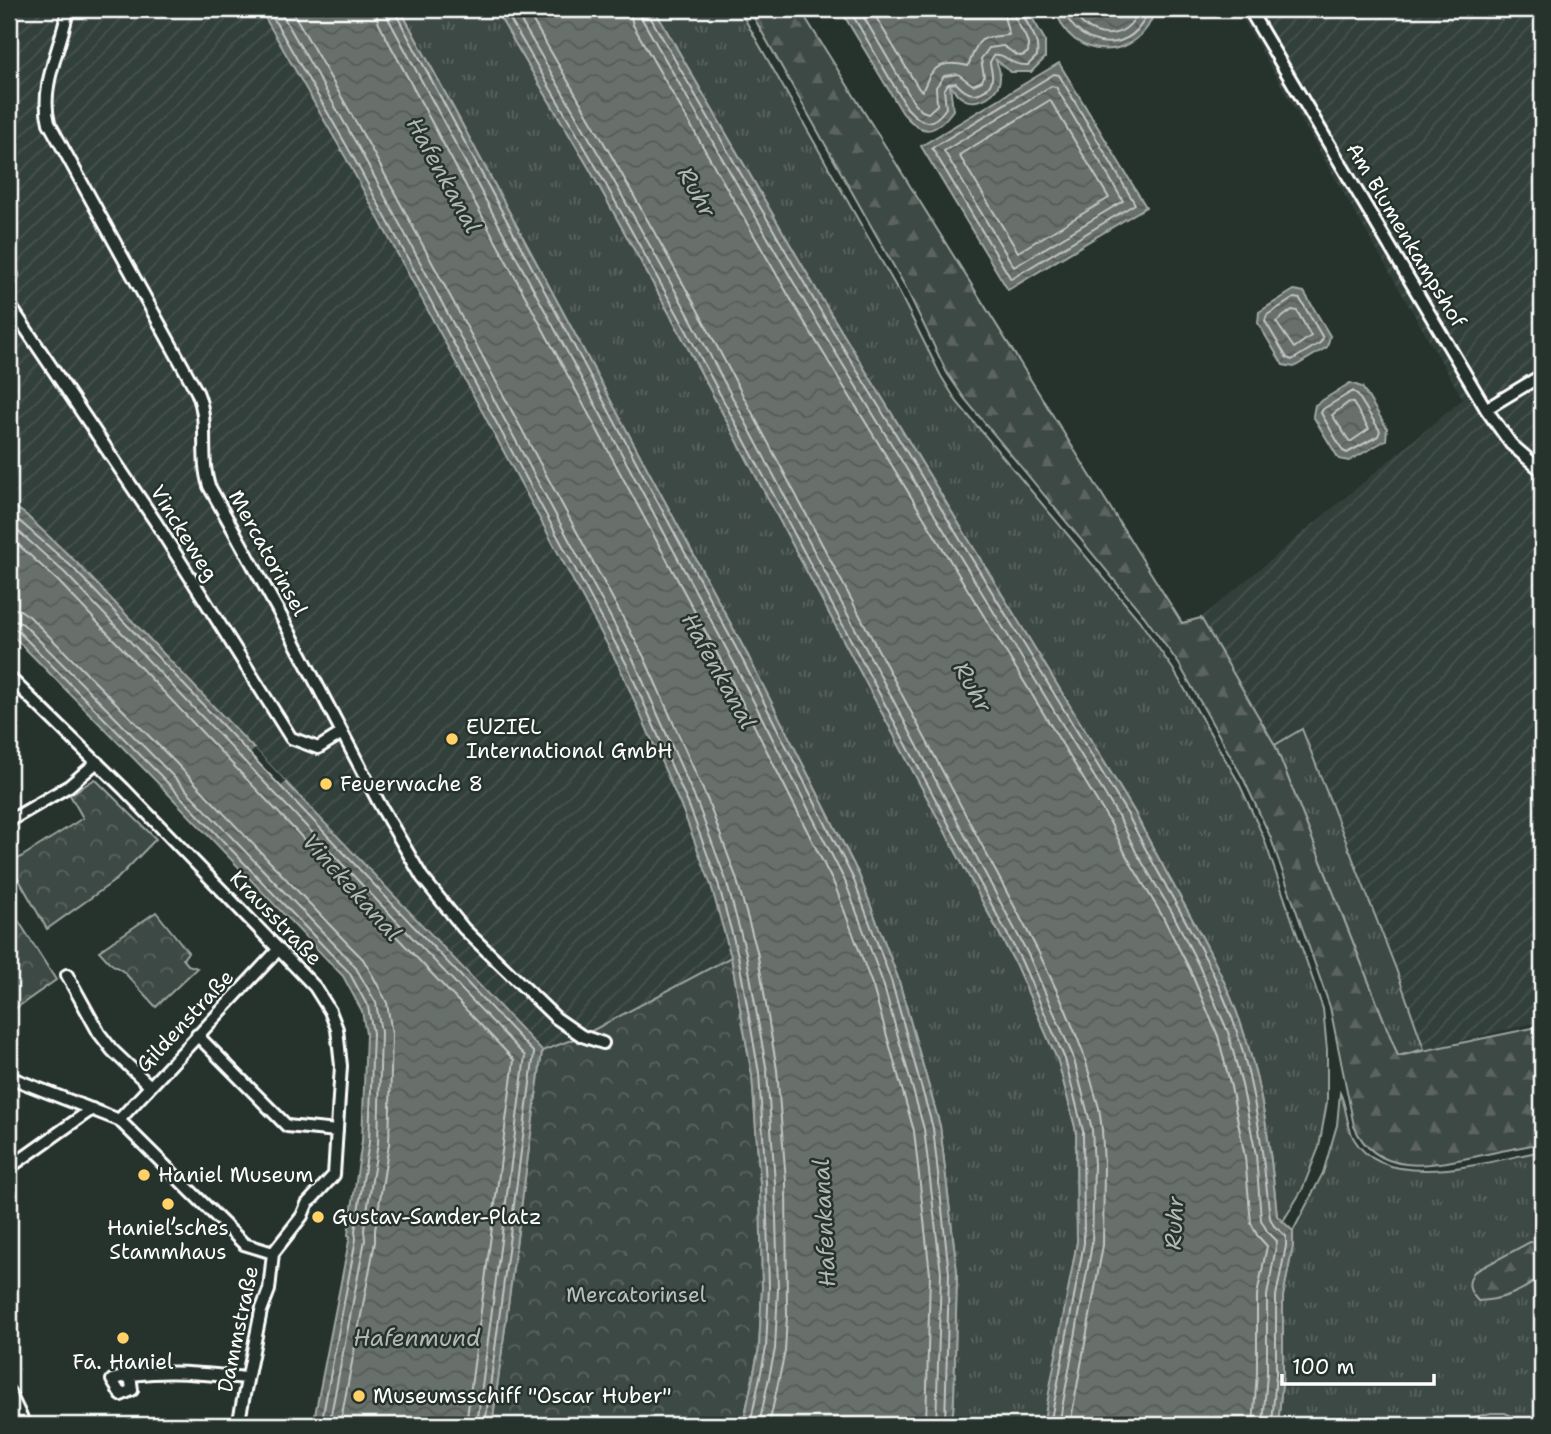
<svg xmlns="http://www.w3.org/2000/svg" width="1551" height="1434" viewBox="0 0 1551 1434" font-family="'Shantell Sans',sans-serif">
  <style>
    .industrial { fill: url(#industrial-furrows) }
    .grass { fill: url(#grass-tufts); stroke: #9ea4a2; stroke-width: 2 }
    .forest { fill: url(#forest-firs); stroke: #9ea4a2; stroke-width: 2 }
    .park { fill: url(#park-crowns); stroke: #9ea4a2; stroke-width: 2 }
    .water { fill: url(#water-waves); stroke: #a4a9a7; stroke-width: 2 }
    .pier { fill: #26332d }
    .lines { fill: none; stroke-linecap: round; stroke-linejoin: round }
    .shore { stroke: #c2c6c4; stroke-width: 2 }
    .minor-casing { stroke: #fff; stroke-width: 16 }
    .minor { stroke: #26332d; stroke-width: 10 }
    .poi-dot { fill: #ffd166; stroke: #26332d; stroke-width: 2.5 }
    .labels { text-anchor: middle; stroke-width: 5; stroke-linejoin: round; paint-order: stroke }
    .street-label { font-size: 21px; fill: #fff; stroke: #26332d }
    .poi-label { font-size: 21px; fill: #fff; stroke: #26332d; text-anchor: start }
    .park-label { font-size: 21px; fill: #bbbfbe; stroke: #26332d }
    .water-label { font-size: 23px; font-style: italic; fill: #b3b8b6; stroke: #26332d }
  </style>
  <defs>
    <pattern id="industrial-furrows" width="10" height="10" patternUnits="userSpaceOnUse" patternTransform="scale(1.75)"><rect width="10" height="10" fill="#333f3a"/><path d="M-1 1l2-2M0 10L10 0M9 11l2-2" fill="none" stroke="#47524e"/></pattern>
    <pattern id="grass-tufts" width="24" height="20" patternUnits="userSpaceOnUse" patternTransform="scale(1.75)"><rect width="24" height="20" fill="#3e4944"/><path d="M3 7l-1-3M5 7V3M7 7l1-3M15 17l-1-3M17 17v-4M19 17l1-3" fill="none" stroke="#5b6460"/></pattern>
    <pattern id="forest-firs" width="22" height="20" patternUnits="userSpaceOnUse" patternTransform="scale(1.75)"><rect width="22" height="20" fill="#3e4944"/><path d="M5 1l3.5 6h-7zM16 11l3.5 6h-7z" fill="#5b6460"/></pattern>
    <pattern id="park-crowns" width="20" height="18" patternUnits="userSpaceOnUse" patternTransform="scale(1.75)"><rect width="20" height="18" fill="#3e4944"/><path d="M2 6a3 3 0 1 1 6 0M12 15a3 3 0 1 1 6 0" fill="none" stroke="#5b6460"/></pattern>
    <pattern id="water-waves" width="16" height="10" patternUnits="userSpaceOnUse" patternTransform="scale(1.75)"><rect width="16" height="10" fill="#67706c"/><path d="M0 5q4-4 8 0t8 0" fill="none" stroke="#575a59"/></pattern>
  </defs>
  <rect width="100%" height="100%" fill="#26332d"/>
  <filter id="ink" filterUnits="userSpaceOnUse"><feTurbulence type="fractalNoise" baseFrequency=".0143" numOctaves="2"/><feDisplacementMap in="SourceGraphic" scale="14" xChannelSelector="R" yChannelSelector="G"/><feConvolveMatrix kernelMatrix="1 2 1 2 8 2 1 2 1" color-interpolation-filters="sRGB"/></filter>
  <g filter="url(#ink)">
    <path class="industrial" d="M9 9H260L346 158 620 668 683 811 711 885 731 957 582 1036 542 1051 76 562 25 514 9 503Z
      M1237 9H1542V1021L1398 1056 1258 716 1201 618 1463 399Z"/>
    <path class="grass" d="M400 9H495L589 168 672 318 1015 963 1058 1061 1076 1131 1077 1242 1045 1425H952L954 1398 957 1272 940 1126 898 978 859 875 748 656Z
      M654 9H739L899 292 941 376 957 402 1139 620 1173 669 1239 783 1263 836 1323 1009 1327 1050V1102L1319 1147 1302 1190 1282 1223 1277 1216C1271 1153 1263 1088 1242 1027 1216 950 1169 884 1134 811L820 296Z
      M1302 729 1396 969 1424 1049 1398 1056 1275 745Z
      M1340 1093C1347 1107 1346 1125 1354 1139 1386 1195 1493 1160 1542 1151V1425H1278L1283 1373V1296L1293 1246V1231L1323 1173 1337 1125Z"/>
    <path class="forest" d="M749 9H800L1182 623 1201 618 1275 745 1398 1056 1542 1026V1143C1521 1147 1499 1151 1478 1156 1434 1165 1377 1179 1354 1126L1330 1007 1270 836 1244 780 1179 664 1144 616 964 398 947 373 906 288Z
      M1530 1242 1538 1243 1542 1246V1274C1527 1291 1501 1300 1478 1301 1469 1291 1466 1284 1474 1272Z
      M1491 1413H1505L1512 1416 1517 1425H1454L1467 1419Z"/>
    <path class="park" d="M95 779 156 839 117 879 47 929 10 864 83 818 70 795Z
      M9 906 56 980 9 1013Z
      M156 912 188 952 183 959 188 965 197 968 156 1007 124 972 110 963 99 951Z
      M731 957 752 1075 760 1183 762 1288 759 1348 743 1425H492L542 1051 582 1036Z"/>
    <path class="water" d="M260 9H400L748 656 859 875 898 978 940 1126 957 1272 954 1398 952 1425H743L759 1348 762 1288 760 1183 752 1075 731 957 711 885 683 811 620 668 346 158Z
      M495 9H654L820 296 1134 811C1169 884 1216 950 1242 1027 1263 1088 1271 1153 1277 1216L1293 1231V1246L1283 1296V1373L1278 1425H1043L1077 1242 1076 1131 1058 1061 1015 963 672 318 589 168Z
      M840 9H1027L1045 40V58L1031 72H1011L995 59C997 63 1000 71 1000 76 1001 94 977 108 962 98 957 95 953 89 950 85L953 110C934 136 922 136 902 112Z
      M1056 9H1155C1142 63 1068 63 1056 9Z
      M1059 63 1146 207 1008 290 921 146Z
      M1294 290 1304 292 1330 336 1327 347 1294 367 1283 365 1258 323 1259 312Z
      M1350 383 1362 387 1387 428 1386 440 1349 461 1339 459 1313 416 1315 405Z
      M9 503 25 514 76 562 542 1051 492 1425H313L350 1236 348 1235 362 1141 366 1034 362 1011 343 976 156 781 9 632Z"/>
    <path class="pier" d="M255 749 286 782 280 787 249 755Z"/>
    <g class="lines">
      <path class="shore" d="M268 9 352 155 627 665 690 808 718 883 738 955 759 1073 766 1183 769 1288 766 1348 750 1425
        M279 9 360 150 634 661 698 805 726 880 746 953 767 1072 775 1183 778 1288 775 1349 759 1425
        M291 9 369 145 644 657 708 801 736 877 757 951 777 1070 786 1181 787 1315 785 1351 769 1425
        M375 9 379 24 725 668 835 886 873 987 914 1131 930 1274 926 1425
        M386 9 388 18 734 663 845 881 883 983 924 1129 941 1273 936 1425
        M395 9 396 14 742 659 853 878 891 980 933 1128 949 1273 945 1425
        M504 9 595 165 678 315 1021 960 1065 1059 1083 1131 1084 1243 1050 1425
        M514 9 602 160 686 310 1029 956 1073 1056 1092 1130 1094 1165 1092 1244 1059 1425
        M526 9 611 155 695 305 1038 951 1065 1008 1083 1052 1099 1108 1102 1130 1104 1165 1103 1245 1070 1425
        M629 9 633 25 797 310 1111 824 1127 857 1163 917 1190 970 1218 1036 1231 1087 1245 1157 1251 1223 1257 1235 1267 1246 1257 1295V1373L1253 1425
        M640 9 642 19 806 304 1120 819 1136 852 1172 912 1199 966 1228 1032 1242 1085 1256 1155 1261 1220 1267 1231 1277 1241 1267 1296V1373L1263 1425
        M648 9 649 15 814 300 1128 815C1163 887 1210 953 1236 1029 1256 1090 1263 1154 1270 1218L1274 1226 1286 1236V1246L1276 1296V1373L1272 1425
        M849 9 907 108C922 125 932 128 946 108L944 90 948 84 956 83C959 86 961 89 965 91 975 98 990 91 992 79 993 73 990 67 990 62L994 55C1007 53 1008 66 1028 65L1037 56C1040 34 1025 28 1022 9
        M859 9 914 103 922 111 928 113 937 105 936 87 944 76 958 74 973 85 982 81 984 76 981 59 989 48 1003 46C1012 50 1018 62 1028 52 1031 36 1014 25 1013 9
        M871 9 919 89 922 91C925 87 926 81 930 75 939 61 954 63 968 66 980 37 977 38 1009 35L1002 9
        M1063 9C1079 52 1136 56 1148 9
        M1072 9C1086 40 1127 45 1139 9
        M1054 74 1059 75 1135 204 1011 279 932 148Z
        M1051 86 1056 87 1123 201 1014 267 944 151Z
        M1050 100 1109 198 1018 252 959 155Z
        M1294 298 1300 299 1323 338 1320 343 1292 360 1287 358 1265 321 1267 315Z
        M1292 310 1297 311 1311 336 1294 348 1276 322Z
        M1353 391 1357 394 1380 431 1378 436 1347 453 1343 451 1321 413 1323 409Z
        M1349 402 1353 403 1369 429 1350 442 1332 415Z
        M9 512 72 567 534 1053 485 1425
        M9 523 65 573 525 1056 477 1425
        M9 536 58 581 514 1060 466 1425
        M9 608 20 610 29 616 175 762 347 943 363 959 374 978 387 1003 392 1034 389 1144 375 1230V1242L340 1425
        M9 619 23 624 167 770 340 950 356 968 376 1003 381 1032 378 1143 364 1230 365 1240 329 1425
        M9 628 17 630 161 776 333 956 349 972 368 1007 373 1033 369 1142 355 1231 356 1239 321 1425"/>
      <g class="minor-casing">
        <path id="minor" d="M68 9C62 46 39 85 49 123L197 392C210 422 199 456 209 486L280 614 379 803 422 877 464 929 556 1018 582 1036 603 1043
          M1249 9 1486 409 1511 444 1542 471
          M9 266 12 275 9 283
          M9 304 155 521 291 738 318 748 342 733
          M1486 409 1542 375
          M9 677 124 789 315 987 330 1011 337 1029 341 1066 334 1175 307 1204 302 1216 273 1253 269 1290 261 1311 238 1425
          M9 821 69 786 97 762
          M67 975 99 1033 112 1050 150 1086
          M197 1035 287 1126 337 1131
          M9 1077 119 1120 244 1244 273 1253
          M119 1120 279 949
          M9 1168 92 1109
          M130 1374 132 1390 121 1395 112 1380C151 1367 205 1374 246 1378
          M9 1392 24 1423"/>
      </g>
      <use href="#minor" class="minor"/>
    </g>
  </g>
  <g class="poi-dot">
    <circle cx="452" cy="739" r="7"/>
    <circle cx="326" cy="784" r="7"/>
    <circle cx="144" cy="1175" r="7"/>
    <circle cx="168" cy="1204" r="7"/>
    <circle cx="318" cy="1217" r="7"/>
    <circle cx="123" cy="1338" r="7"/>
    <circle cx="359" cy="1396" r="7"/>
  </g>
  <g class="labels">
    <g class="street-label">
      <text transform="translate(1406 235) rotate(59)" y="7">Am Blumenkampshof</text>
      <text transform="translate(184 533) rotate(58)" y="7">Vinckeweg</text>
      <text transform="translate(268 553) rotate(61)" y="7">Mercatorinsel</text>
      <text transform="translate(276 918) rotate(46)" y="7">Krausstraße</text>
      <text transform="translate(185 1021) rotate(-47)" y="7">Gildenstraße</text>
      <text transform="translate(238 1329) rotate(-78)" y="7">Dammstraße</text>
    </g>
    <g class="poi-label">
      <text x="466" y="734">EUZIEL<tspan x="466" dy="24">International GmbH</tspan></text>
      <text x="340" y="791">Feuerwache 8</text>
      <text x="158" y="1182">Haniel Museum</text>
      <text x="332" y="1224">Gustav-Sander-Platz</text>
      <text x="168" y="1235" text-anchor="middle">Haniel’sches<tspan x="168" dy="24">Stammhaus</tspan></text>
      <text x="123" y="1369" text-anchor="middle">Fa. Haniel</text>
      <text x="373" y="1403">Museumsschiff "Oscar Huber"</text>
    </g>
    <g class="park-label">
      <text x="636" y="1302">Mercatorinsel</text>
    </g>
    <g class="water-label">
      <text transform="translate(444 175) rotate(61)" y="8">Hafenkanal</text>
      <text transform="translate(697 192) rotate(61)" y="8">Ruhr</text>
      <text transform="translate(719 671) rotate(61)" y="8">Hafenkanal</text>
      <text transform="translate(973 687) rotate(61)" y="8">Ruhr</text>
      <text transform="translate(352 887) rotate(48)" y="8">Vinckekanal</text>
      <text transform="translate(824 1223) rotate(-93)" y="8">Hafenkanal</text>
      <text transform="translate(1174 1223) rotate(-87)" y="8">Ruhr</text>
      <text x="417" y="1346">Hafenmund</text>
    </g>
  </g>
  <rect width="1551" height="1434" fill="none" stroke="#26332d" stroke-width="35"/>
  <rect x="18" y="18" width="1516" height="1399" fill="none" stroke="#fff" stroke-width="2.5" filter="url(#ink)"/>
  <path d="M1282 1374v10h152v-10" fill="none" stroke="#ffffff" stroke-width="3.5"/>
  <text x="1292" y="1374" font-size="21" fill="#ffffff" stroke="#26332d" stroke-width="5" paint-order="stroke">100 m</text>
</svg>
